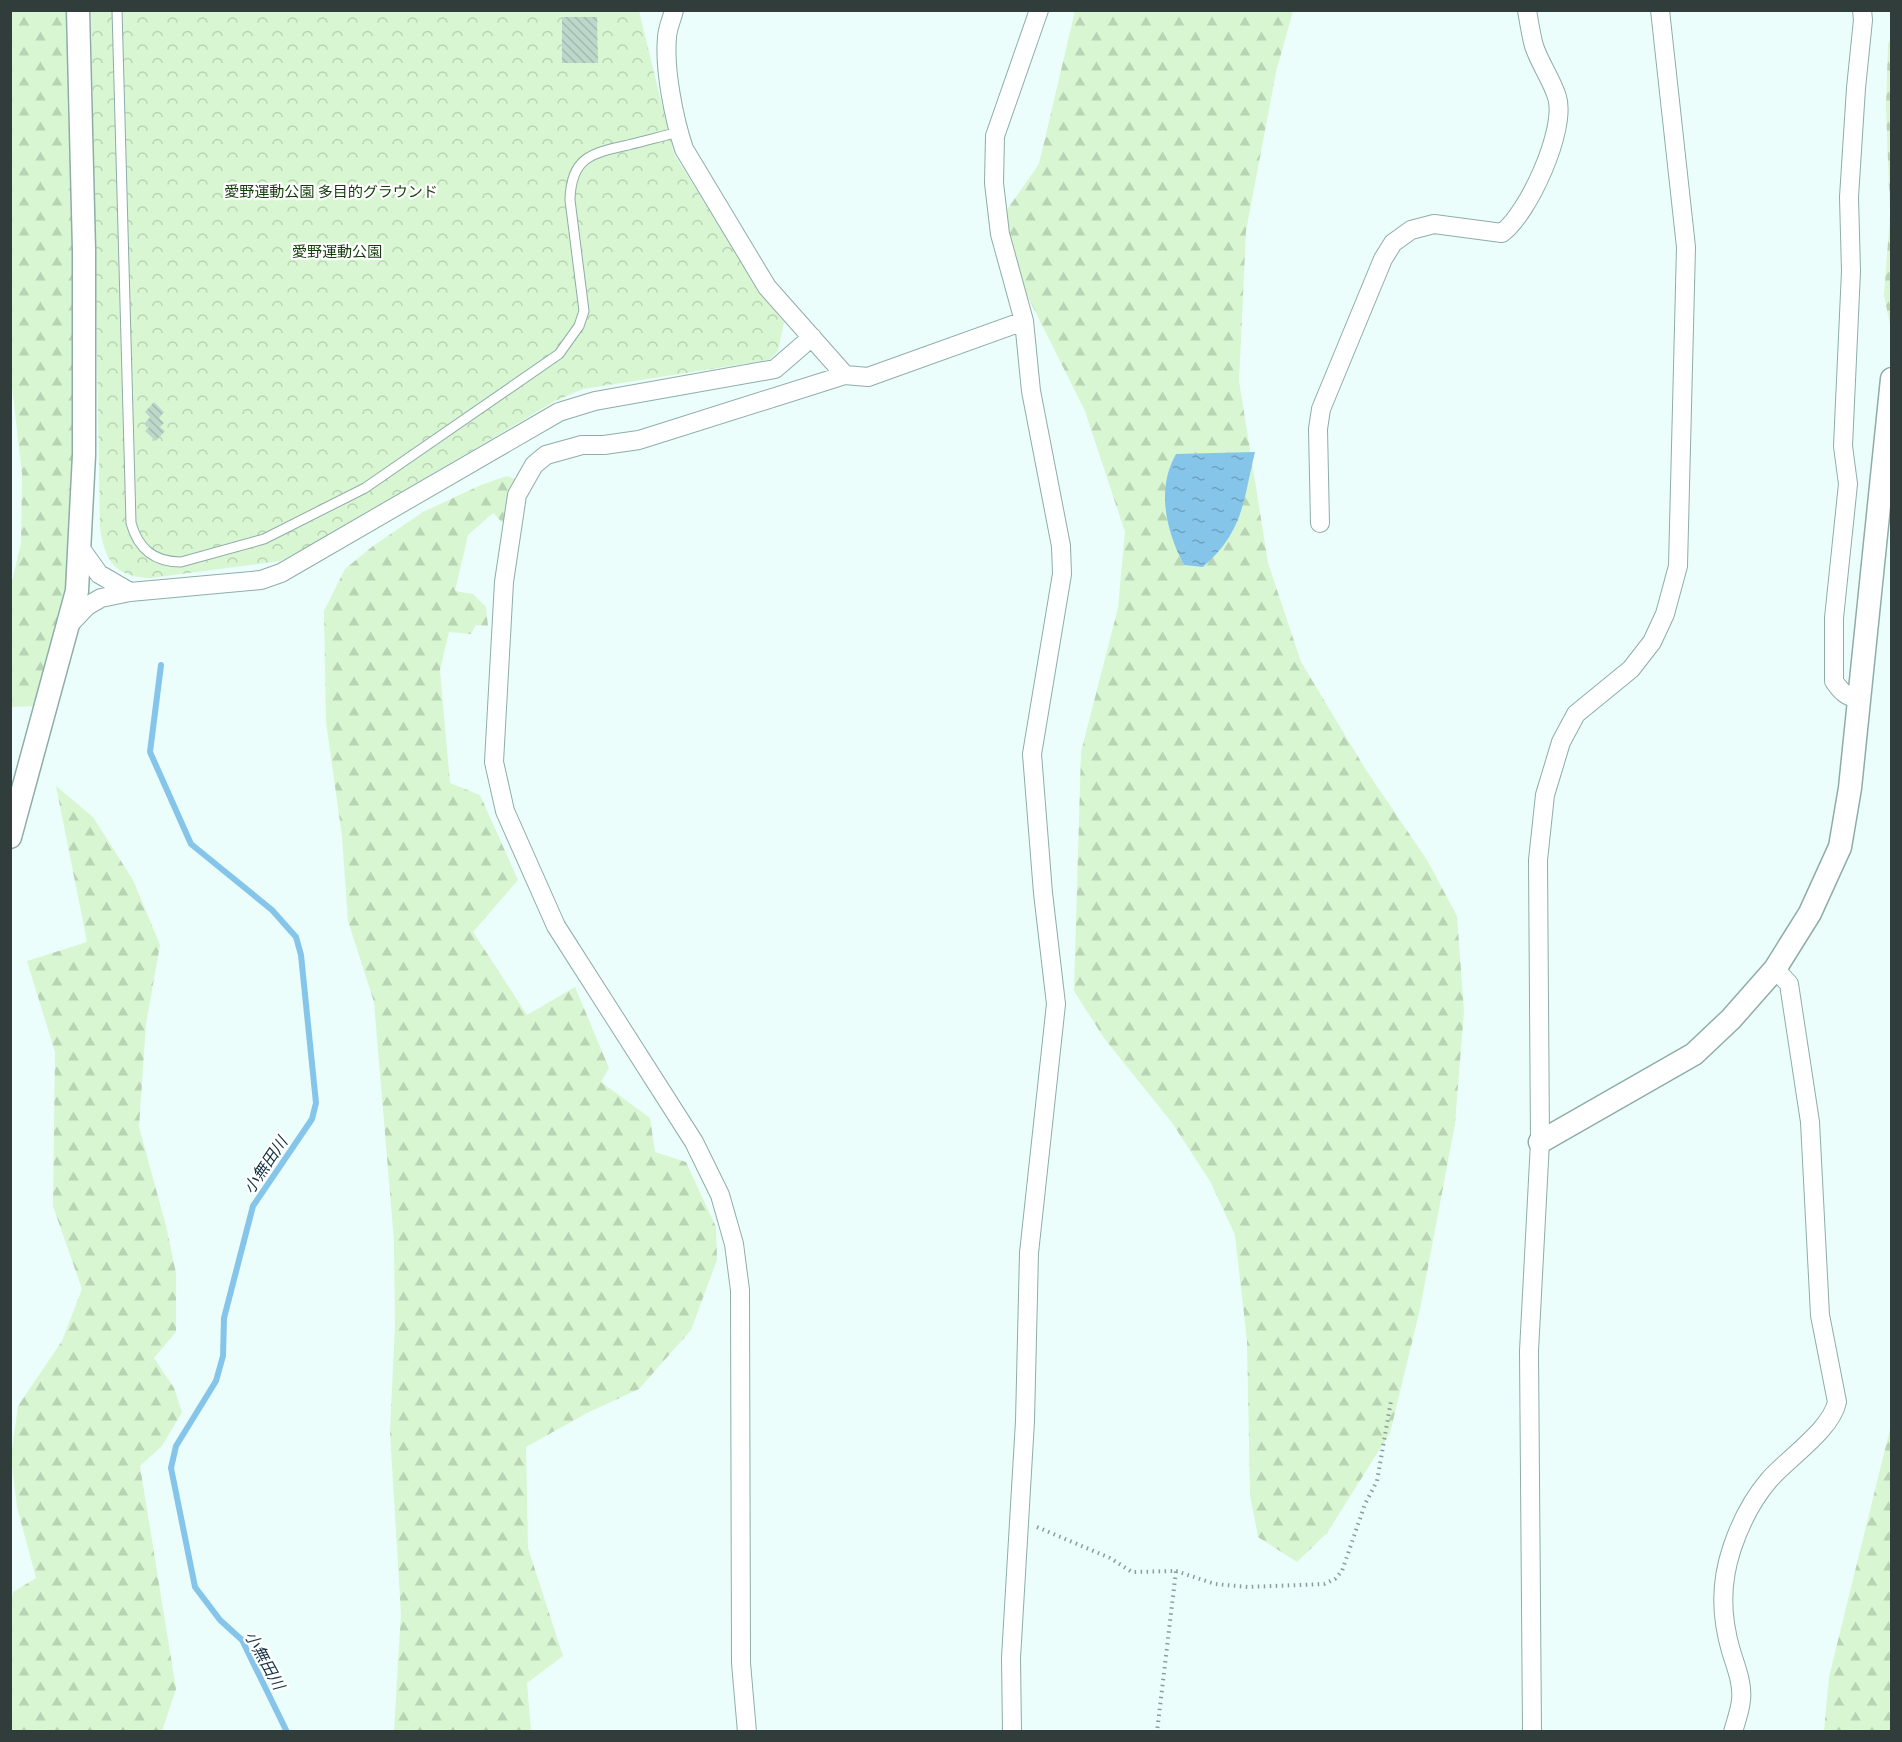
<svg xmlns="http://www.w3.org/2000/svg" width="1902" height="1742" viewBox="0 0 1902 1742" font-family="'Titillium Web','Noto Sans JP',sans-serif">
  <style>
    .forest { fill: url(#forest-firs) }
    .park { fill: url(#park-crowns) }
    .water { fill: url(#water-ripples) }
    .lines { fill: none; stroke-linecap: round; stroke-linejoin: round }
    .stream { stroke: #86c5ea; stroke-width: 6 }
    .building { fill: url(#building-back-hatch) }
    .service-casing { stroke: #8eada9; stroke-width: 11 }
    .minor-casing { stroke: #8eada9; stroke-width: 20 }
    .tertiary-casing { stroke: #8eada9; stroke-width: 25 }
    .path { stroke: #8c9c9a; stroke-width: 4; stroke-dasharray: 1.5 4.5; stroke-linecap: butt }
    .service { stroke: #fff; stroke-width: 9 }
    .minor { stroke: #fff; stroke-width: 18 }
    .tertiary { stroke: #fff; stroke-width: 22 }
    .labels { text-anchor: middle; stroke-width: 4.5; stroke-linejoin: round; paint-order: stroke }
    .park-label { font-size: 15px; fill: #133d0a; stroke: #fff }
    .water-label { font-size: 16px; font-style: italic; fill: #163343; stroke: #fff }
  </style>
  <defs>
    <pattern id="forest-firs" width="22" height="20" patternUnits="userSpaceOnUse" patternTransform="scale(1.5)"><rect width="22" height="20" fill="#d7f6d1"/><path d="M5 1l3.5 6h-7zM16 11l3.5 6h-7z" fill="#b9d4b4"/></pattern>
    <pattern id="park-crowns" width="20" height="18" patternUnits="userSpaceOnUse" patternTransform="scale(1.5)"><rect width="20" height="18" fill="#d7f6d1"/><path d="M2 6a3 3 0 1 1 6 0M12 15a3 3 0 1 1 6 0" fill="none" stroke="#b9d4b4"/></pattern>
    <pattern id="water-ripples" width="26" height="14" patternUnits="userSpaceOnUse" patternTransform="scale(1.5)"><rect width="26" height="14" fill="#86c5ea"/><path d="M2 4q2-2 4 0t4 0M15 11q2-2 4 0t4 0" fill="none" stroke="#6ea1bf"/></pattern>
    <pattern id="building-back-hatch" width="6" height="6" patternUnits="userSpaceOnUse" patternTransform="scale(1.5)"><rect width="6" height="6" fill="#bdd8ca"/><path d="M-1 5l2 2M0 0l6 6M5-1l2 2" fill="none" stroke="#a3baae"/></pattern>
  </defs>
  <rect width="100%" height="100%" fill="#ebfefc"/>
  <path class="forest" d="M10 11H70L77 480 73 557 39 706 11 707 10 590 21 543 22 474 10 369Z
    M1075 11H1293L1276 72 1246 231 1239 381 1268 563 1301 662 1366 770 1427 860 1457 916 1464 1011 1455 1124 1420 1309 1390 1433 1327 1533 1297 1562 1258 1537 1250 1495 1247 1341 1235 1235 1211 1183 1173 1124 1104 1038 1074 991 1081 752 1118 608 1125 532 1085 411 1013 267 1002 217 1039 164Z
    M1891 38V330L1884 295 1890 216 1886 107 1888 44Z
    M507 476 518 480 504 524 493 513 468 535 455 591 473 594 486 607 488 626 476 625 471 634 449 632 440 670 450 783 480 795 518 880 473 932 527 1015 575 987 609 1068 601 1082 650 1118 655 1152 686 1162 716 1227 717 1260 691 1330 639 1389 587 1413 526 1447 528 1548 563 1656 527 1683 531 1731H394L401 1614 390 1432 395 1325 394 1241 374 1002 348 921 342 836 326 722 324 611 345 569 373 546 423 512 481 485Z
    M56 786 93 817 133 880 160 945 146 1024 139 1127 166 1226 176 1273V1332L154 1358 174 1388 182 1412 162 1446 140 1466 176 1689 162 1731H11L10 1613 13 1592 36 1578 17 1507 11 1457 18 1406 62 1341 82 1289 53 1206 55 1052 27 961 87 942Z
    M1891 1425V1731H1824L1829 1677Z"/>
  <path class="park" d="M91 11H639L674 154 765 299 784 322 778 351 769 360 583 389 555 401 321 540 280 561 151 578C116 577 105 562 100 528Z"/>
  <path class="water" d="M1255 452C1243 501 1244 531 1203 567L1184 565C1166 531 1156 489 1176 454Z"/>
  <g class="lines">
    <path class="stream" d="M161 665 150 752 191 844 272 910 296 937 301 955 316 1103 312 1119 253 1206 224 1318 223 1356 216 1381 176 1446 171 1468 195 1587 220 1620 242 1640 287 1732"/>
  </g>
  <path class="building" d="M562 17H597L598 63H562Z
    M154 402 164 412 159 418 164 423 160 427 165 431 156 441 145 431 149 427 145 423 150 417 145 412Z"/>
  <g class="lines">
    <g class="service-casing">
      <path id="service" d="M117 10 131 523C138 548 153 562 181 562L264 539 365 488 559 354 579 326 584 311 570 200C571 157 592 153 628 145 645 141 662 136 679 132"/>
    </g>
    <g class="minor-casing">
      <path id="minor" d="M674 10C672 19 667 29 667 38 664 69 674 119 684 149L767 287 845 375
        M1320 523 1318 429 1321 409 1383 259 1393 243 1411 230 1434 224 1502 233C1528 214 1567 129 1557 97 1552 80 1540 64 1534 46 1531 35 1529 22 1527 10
        M79 546 99 574 130 592
        M68 626 87 606 101 598 130 592 261 580 281 573 559 412 595 401 775 369 812 337
        M1859 699C1847 697 1841 692 1834 681V618L1848 484 1843 446 1851 271 1849 197 1856 88 1863 20 1862 10
        M747 1732 741 1663 740 1290 734 1244 720 1195 694 1142 556 926 505 811 494 762 504 582 517 495 534 465 546 455 582 445H604L639 440 845 375 868 377 1024 321
        M1012 1732 1011 1658 1025 1421 1029 1253 1056 1004 1043 893 1032 754 1062 574 1061 546 1031 391 1024 321 1000 234 994 183 995 136 1039 10
        M1532 1732 1529 1351 1540 1142 1538 860 1545 795 1561 742 1576 714 1631 669 1652 642 1665 614 1678 566 1686 247 1660 10
        M1733 1732C1736 1721 1740 1711 1741 1700 1743 1684 1736 1667 1731 1651 1721 1616 1720 1584 1732 1548 1740 1524 1752 1500 1769 1480 1788 1458 1831 1430 1837 1402L1820 1315 1810 1122 1789 984 1775 969"/>
    </g>
    <g class="tertiary-casing">
      <path id="tertiary" d="M10 837 77 591 84 455V250L78 10
        M1540 1142 1694 1054 1731 1019 1775 969 1810 913 1840 847 1850 788 1892 379"/>
    </g>
    <path class="path" d="M1037 1527 1110 1558 1132 1572 1176 1571 1157 1732
      M1176 1571 1215 1584 1248 1587 1324 1584 1335 1579 1342 1571 1365 1504 1377 1481 1391 1401"/>
    <use href="#service" class="service"/>
    <use href="#minor" class="minor"/>
    <use href="#tertiary" class="tertiary"/>
  </g>
  <g class="labels">
    <g class="park-label">
      <text x="331" y="197">愛野運動公園 多目的グラウンド</text>
      <text x="337" y="257">愛野運動公園</text>
    </g>
    <g class="water-label">
      <text transform="translate(265 1165) rotate(-56)" y="6">小無田川</text>
      <text transform="translate(265 1660) rotate(61)" y="6">小無田川</text>
    </g>
  </g>
  <rect width="1902" height="1742" fill="none" stroke="#303d3b" stroke-width="24"/>
</svg>
